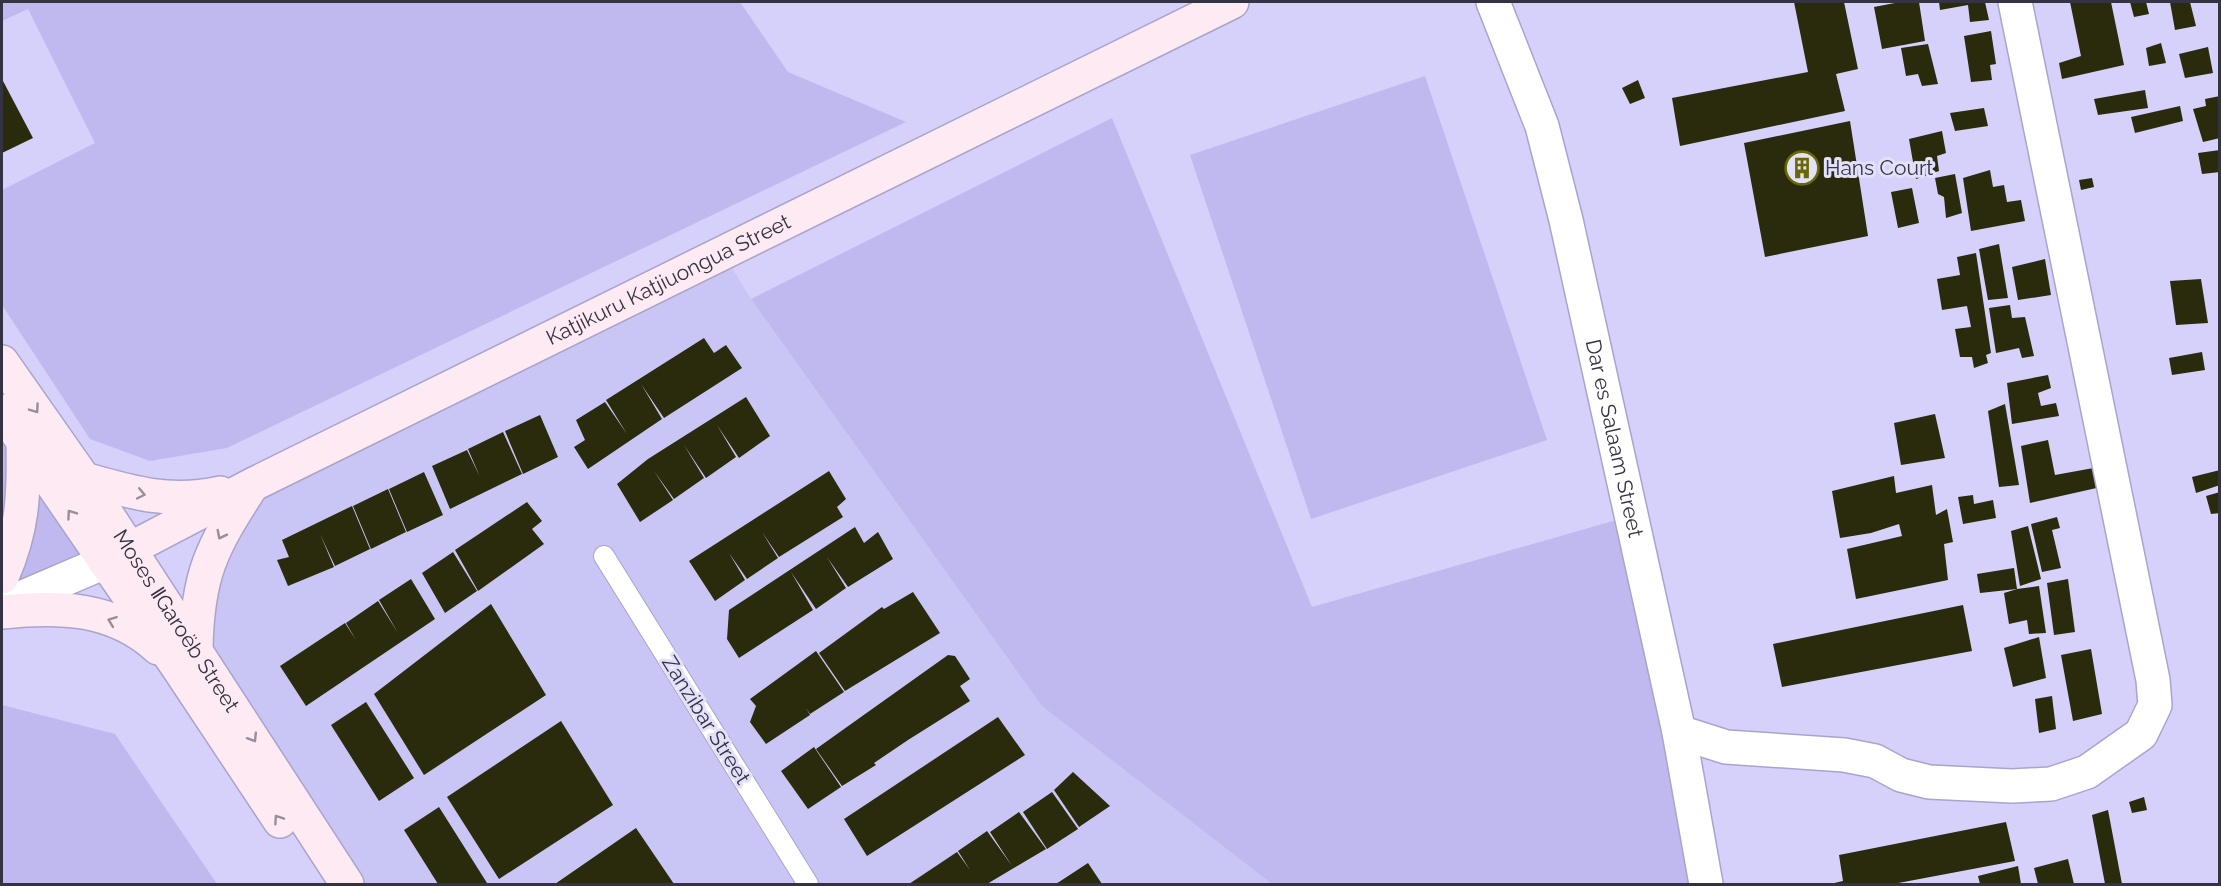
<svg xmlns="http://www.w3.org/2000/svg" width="2221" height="886" viewBox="0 0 2221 886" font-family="Raleway,sans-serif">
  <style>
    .built { fill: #c9c5f4 }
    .green { fill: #bfb9ef }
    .building { fill: #2a2a0c }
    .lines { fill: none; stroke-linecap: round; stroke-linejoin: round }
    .lane-casing { stroke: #a8a4cc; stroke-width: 22 }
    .street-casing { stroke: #a8a4cc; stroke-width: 36 }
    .secondary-casing { stroke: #a8a4cc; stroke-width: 36 }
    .lane { stroke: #fff; stroke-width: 20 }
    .street { stroke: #fff; stroke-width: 33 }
    .secondary { stroke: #fdeaf3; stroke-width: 33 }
    .oneway { stroke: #988e9b }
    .labels { text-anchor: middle; stroke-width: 6; stroke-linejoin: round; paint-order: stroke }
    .poi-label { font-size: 21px; fill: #343343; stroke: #e3e1fa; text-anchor: start }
    .street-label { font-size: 21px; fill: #343343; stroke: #e3e1fa }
  </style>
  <rect width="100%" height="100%" fill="#d5d1fb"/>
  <path class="built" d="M724 255 751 299 1042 706 1272 884H347L196 650 252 485Z"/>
  <path class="green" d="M2 2H740L788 72 906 122 227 448 150 461 90 439 2 305V190L95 143 28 9 2 21Z
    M1425 76 1547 440 1311 519 1190 155Z
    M1112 118 1312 607 1627 517 1702 884H1272L1042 706 751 299Z
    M2 382 105 562 2 613Z
    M2 705 115 734 217 884H2Z"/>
  <path class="building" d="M1794 2H1844L1858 69 1836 74 1845 111 1680 146 1672 98 1808 72Z
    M1900 2H1919L1925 41 1882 49 1874 7Z
    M1939 2H1985L1989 20 1970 22 1968 5 1940 10Z
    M2070 2H2111L2124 65 2062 79 2059 63 2081 56Z
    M2130 2H2146L2149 14 2134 17Z
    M2170 2H2190L2196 26 2175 30Z
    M1991 31 1996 64 1990 65 1992 80 1971 82 1964 36Z
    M2161 43 2166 63 2149 66 2146 48Z
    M1928 44 1938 84 1922 86 1918 74 1906 76 1901 48Z
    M2208 47 2213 73 2185 78 2179 54Z
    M1638 80 1645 98 1630 104 1622 88Z
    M3 81 33 138 2 153V82Z
    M2145 90 2148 108 2098 115 2094 99Z
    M2220 96V138L2203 142 2193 109 2206 106 2205 99Z
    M2180 106 2183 121 2135 133 2131 117Z
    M1984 108 1988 126 1955 131 1950 113Z
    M1850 121 1868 236 1765 257 1744 143Z
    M1942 131 1946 153 1937 156 1939 171 1916 179 1909 139Z
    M2220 150V172L2202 174 2198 153Z
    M1990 170 1993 187 2004 185 2007 202 2021 200 2025 221 1971 231 1963 178Z
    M1955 174 1962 213 1946 218 1944 197 1938 194 1935 178Z
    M2092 178 2094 187 2081 190 2079 180Z
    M1912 188 1919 223 1898 228 1891 192Z
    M1999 244 2008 298 1988 300 1979 249Z
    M1976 253 1991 353 1986 355 1988 363 1974 368 1972 357H1960L1955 329 1971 327 1967 306 1942 310 1937 279 1960 275 1957 257Z
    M2045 259 2051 295 2018 300 2012 267Z
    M2201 279 2208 323 2176 325 2170 281Z
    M2010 305 2012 318 2025 317 2034 356 2022 358 2019 348 1996 353 1989 308Z
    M704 338 714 353 726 345 742 368 664 418 641 384 662 419 588 469 574 447 585 440 576 420 605 402 627 434 606 400Z
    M2202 352 2205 370 2172 375 2169 358Z
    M2048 375 2051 388 2038 393 2041 406 2056 403 2059 416 2012 424 2007 383Z
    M746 397 770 436 739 458 717 425 736 457 706 478 684 445 704 478 674 499 654 471 673 500 640 522 617 484 648 459Z
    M2005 404 2019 485 1999 487 1988 411Z
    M1935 414 1945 458 1901 465 1894 423Z
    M540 415 558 457 523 474 505 431Z
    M503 432 522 474 450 509 432 466 467 450 480 477 468 449Z
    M2048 440 2055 475 2099 467 2101 487 2030 503 2021 446Z
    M2220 470V485L2196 493 2192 477Z
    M829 471 846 499 837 507 843 517 779 557 762 532 778 558 747 579 729 553 745 580 715 601 689 561Z
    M424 472 443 515 407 532 389 489Z
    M1894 476 1896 493 1932 485 1936 515 1947 509 1953 542 1944 544 1948 580 1856 599 1847 549 1902 536 1899 524 1871 533 1840 538 1832 491Z
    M388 489 406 532 371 549 353 506Z
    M2220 492V513L2211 514 2206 496Z
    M1973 495 1974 504 1993 500 1996 518 1963 524 1958 497Z
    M527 502 542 521 532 529 544 544 478 591 455 550Z
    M352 506 370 549 335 566 320 534 334 567 288 586 277 560 289 557 282 540Z
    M2057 517 2060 528 2052 530 2061 568 2042 572 2031 524Z
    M2028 526 2041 579 2020 586 2011 531Z
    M855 527 864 543 878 532 893 559 848 587 827 557 846 588 816 609 791 572 813 610 739 658 727 639 729 610Z
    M453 552 477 591 445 613 422 573Z
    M2014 568 2017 589 2039 586 2046 633 2029 634 2027 620 2009 624 2004 593 2017 589 1980 593 1977 574Z
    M411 579 435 619 306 706 280 666 345 623 356 640 346 623 378 601 398 633 379 600Z
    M2068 579 2075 632 2054 635 2047 583Z
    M913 592 940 633 845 691 819 653 882 607 884 609Z
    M491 604 546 695 424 775 374 694Z
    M1963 605 1972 651 1782 687 1773 644Z
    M2039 637 2046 678 2013 687 2004 648Z
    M2091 649 2102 714 2073 721 2061 655Z
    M816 651 844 692 810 714 806 708 810 715 766 744 750 722 756 706 750 699Z
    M948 655 955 656 970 679 960 686 970 701 908 740 874 763 876 765 842 786 816 749Z
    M2052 696 2056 729 2039 733 2035 699Z
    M366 702 414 778 379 801 331 725Z
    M998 717 1025 755 867 856 844 819Z
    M561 721 613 805 499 879 447 797Z
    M814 747 841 787 808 809 781 771Z
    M1073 772 1110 806 1079 827 1054 790Z
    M1052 792 1078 829 1047 849 1023 812Z
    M2144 797 2147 810 2132 813 2129 802Z
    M439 807 487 883 485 884H438L404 830Z
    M2108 810 2122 884H2105L2092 815Z
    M1019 812 1046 849 987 884H909L957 852 970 870 958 851 987 831 1012 866 990 832Z
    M2006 822 2015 861 1893 884H1830L1843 881 1839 855Z
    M636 828 674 884H555Z
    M2068 859 2074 884H2038L2034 868Z
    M1088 863 1102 884H1055L1059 882Z
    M2018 866 2021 884H1980L1978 876Z"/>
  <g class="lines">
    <g class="lane-casing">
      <path id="lane" d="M604 556 808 884"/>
    </g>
    <g class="street-casing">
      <g id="street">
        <path id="s1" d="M1493 2 1542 126 1566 220 1679 732 1706 884"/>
        <path d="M2 606 105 562"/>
        <path d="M1679 732 1726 747 1844 755 1875 761 1901 775 1929 782 2012 786 2051 784 2087 772 2141 734 2155 705 2153 680 2015 2"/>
      </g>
    </g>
    <g class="secondary-casing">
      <g id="secondary">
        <path id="s2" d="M2 362 84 479 347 884"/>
        <path d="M2 411 177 666 280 821"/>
        <path d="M84 479C133 493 170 504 220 493"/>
        <path id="s3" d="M105 562 252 485 1232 2"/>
        <path d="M2 577C23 529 24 496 23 445"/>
        <path d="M2 612C59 606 113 607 158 648"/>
        <path d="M196 650C197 576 211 548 251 487"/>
      </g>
    </g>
    <use href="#lane" class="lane"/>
    <use href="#street" class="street"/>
    <use href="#secondary" class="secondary"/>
  </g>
  <defs><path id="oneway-chevron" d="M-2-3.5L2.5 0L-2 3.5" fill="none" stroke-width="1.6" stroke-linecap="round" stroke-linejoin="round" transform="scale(1.5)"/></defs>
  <g class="oneway">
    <use href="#oneway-chevron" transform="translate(35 409) rotate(55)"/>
    <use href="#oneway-chevron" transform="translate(141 494) rotate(12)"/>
    <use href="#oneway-chevron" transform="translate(71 514) rotate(-125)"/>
    <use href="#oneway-chevron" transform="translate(221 535) rotate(117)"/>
    <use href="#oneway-chevron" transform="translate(112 621) rotate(-159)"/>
    <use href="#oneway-chevron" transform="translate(253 738) rotate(58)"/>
    <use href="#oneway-chevron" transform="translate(278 819) rotate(-124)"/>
  </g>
  <defs>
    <g id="building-ring" transform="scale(1.725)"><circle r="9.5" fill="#e3e1fa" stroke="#696803" stroke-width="1.5"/><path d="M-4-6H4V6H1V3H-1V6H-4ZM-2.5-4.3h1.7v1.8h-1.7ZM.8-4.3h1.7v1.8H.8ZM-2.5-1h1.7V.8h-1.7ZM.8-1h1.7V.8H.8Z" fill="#696803"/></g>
  </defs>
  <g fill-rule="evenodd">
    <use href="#building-ring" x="1802" y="168"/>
  </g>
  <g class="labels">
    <g class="poi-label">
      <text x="1825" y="175">Hans Court</text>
    </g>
    <g class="street-label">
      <text dy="7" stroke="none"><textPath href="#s3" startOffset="630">Katjikuru Katjiuongua Street</textPath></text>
      <text dy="7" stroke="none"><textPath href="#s1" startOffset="454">Dar es Salaam Street</textPath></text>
      <text dy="7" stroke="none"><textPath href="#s2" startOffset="312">Moses ǁGaroëb Street</textPath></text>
      <text transform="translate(706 720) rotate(58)" y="7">Zanzibar Street</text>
    </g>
  </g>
  <rect width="2221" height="886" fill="none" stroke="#343343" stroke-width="6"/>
</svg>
